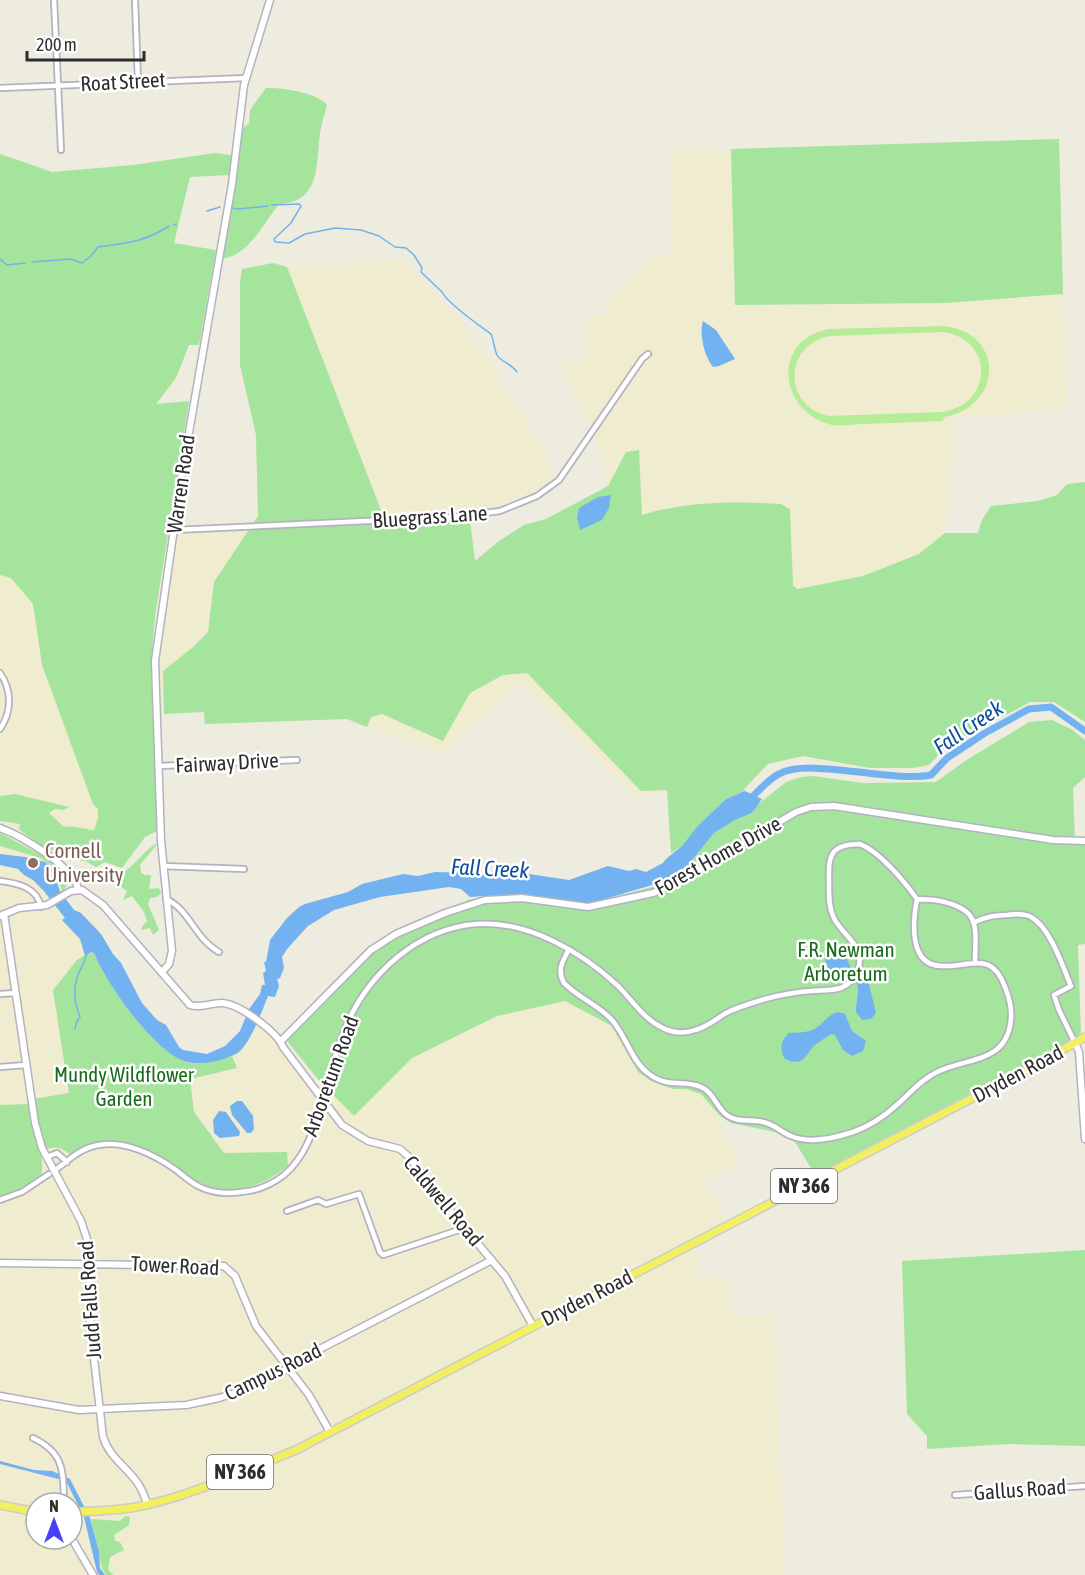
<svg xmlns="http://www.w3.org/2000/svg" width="1085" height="1575" viewBox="0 0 1085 1575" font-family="'Asap Condensed',sans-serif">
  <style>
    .education { fill: #efeccf; fill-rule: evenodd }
    .green { fill: #a4e49c }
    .pitch { fill: #b5ec97; fill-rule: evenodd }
    .water { fill: #72b2f0 }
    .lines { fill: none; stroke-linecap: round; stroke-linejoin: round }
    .stream { stroke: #72b2f0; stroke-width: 1.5 }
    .river { stroke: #72b2f0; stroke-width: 7 }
    .street-casing { stroke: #b3b3c0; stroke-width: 8 }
    .secondary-casing { stroke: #b3b3c0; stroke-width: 9 }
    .primary-casing { stroke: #cdcdcd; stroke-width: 10 }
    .street { stroke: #fff; stroke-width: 4.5 }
    .secondary { stroke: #fff; stroke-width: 6 }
    .primary { stroke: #f2f060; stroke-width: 7 }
    .education-dot { fill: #8d6e63; stroke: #fff; stroke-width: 2 }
    .labels { text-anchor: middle; stroke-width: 5; stroke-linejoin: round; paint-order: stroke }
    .shield { fill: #fff; stroke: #6c6c6c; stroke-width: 1.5 }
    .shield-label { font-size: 20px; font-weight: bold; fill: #2d2d2d }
    .street-label { font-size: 21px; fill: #2d2d2d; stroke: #fff }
    .education-label { font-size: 21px; fill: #785e54; stroke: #fff; text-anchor: start }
    .park-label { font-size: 21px; fill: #1a6c1c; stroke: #fff }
    .water-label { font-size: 22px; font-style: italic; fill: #0d4da0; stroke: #fff }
  </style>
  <rect width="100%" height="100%" fill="#eeebdf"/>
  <path class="education" d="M731 149 736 305 946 303 1063 294 1068 409 956 418 948 498 950 509 944 522 945 533 919 554 863 576 798 589 793 587 790 510 667 508 642 515 667 790 664 795 637 797 519 685 439 755 347 719 205 724 204 712 153 714 157 831 139 836 81 831 54 890 178 1053 208 1058 229 1049 251 1022 270 1034 325 1108 347 1031 469 927 703 1089 727 1117 719 1121 728 1145H731L740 1163 704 1184 728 1221 694 1240 698 1276 730 1277 731 1316 775 1315 785 1575H0V428L189 401 170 532 249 531 258 516 256 435 240 365V282L242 269 273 263 287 267 402 259 482 348 557 474 531 494 495 508 384 515 390 526 470 521 476 561 499 541 524 525 546 519 608 486 597 442 559 364 585 360 586 318 608 314 604 299 650 259 673 256 670 151ZM36 1503H72V1539H36Z"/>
  <path class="green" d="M266 88C280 87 319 93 327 105 326 111 323 117 322 123 314 155 326 202 279 204 263 224 250 254 222 259L237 166 241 130 249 123 250 110Z
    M1059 139 1063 294 946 303 735 305 731 149Z
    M215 153 231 155 229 175 190 177 174 243 216 250 199 345H189L176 378 156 404 189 401 155 616 151 664 157 831 145 837 122 868 105 862 96 867 87 862 79 860 77 855C58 859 33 840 19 829L20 824 0 821V796L15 794 69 807 63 810 55 809 49 813 64 827C75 825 83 829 94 830L98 818V809L93 804 42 665 33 604 11 578 0 575V154L52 172 133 165Z
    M273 263 287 267 381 510 390 526 470 521 475 561 499 541 524 525 546 519 608 486 626 452 639 450 642 515C687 501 734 501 781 504L790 509 793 586 798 589 863 576 919 554 945 533H978L982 520 991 506 1038 501 1057 495 1067 484 1085 482V722L1054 702H1030L945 748 929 765 913 768H870L803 756 768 764 744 789 745 791 726 799 682 846 671 853 667 790 641 791 527 673 503 675 470 693 443 741 382 714 371 717 367 727 347 719 205 724 204 712 164 714 163 671 192 648 208 632 214 582 258 516 256 435 240 365V282L242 269Z
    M1052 720 1071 729 1085 740V777L1073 788 1075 843H1085V944L1078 945 1081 1037 816 1176 795 1142 775 1132 731 1123 719 1115 701 1094 686 1089H673L651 1081 638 1072 612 1026 565 1001 497 1016 412 1058 354 1116 321 1083 287 1041 376 950 395 937 469 908 466 900 520 894 592 903 656 886 689 864 714 833 735 820 752 813 756 806 786 782 801 777 813 776 863 783 936 782 968 759 1029 722Z
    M0 833 47 858 67 876V884L63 892 55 875 54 867 40 858 0 846Z
    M158 843 140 865 141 873 145 875H151L149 889 159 888 161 893 157 897 150 898 148 904 159 930 153 935 150 928 141 930 142 927 147 921 144 912 132 896 123 900 127 891 114 882 120 879 121 875 118 874C135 869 142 850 158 843Z
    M90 952 94 953C105 982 156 1054 187 1062 202 1066 217 1061 232 1056L237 1068 190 1079 194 1112 224 1153 287 1152 288 1166C261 1187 230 1198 197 1181 152 1158 126 1120 71 1155 62 1148 57 1146 46 1149L33 1099 69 1093 53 990 77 960Z
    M29 1104C33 1124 46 1158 41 1176L16 1192 0 1197V1105Z
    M1085 1250V1446L1009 1444 927 1449V1436L907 1414 902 1261Z
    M125 1516 130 1517 129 1525 114 1535 115 1541 120 1542 124 1550 110 1557 108 1569 113 1575H106L102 1568 91 1519 120 1521Z"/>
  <path class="pitch" d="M943 326C1004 331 1005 406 944 417L943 421C917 422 891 423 864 424 854 424 841 427 832 425 778 412 771 338 830 329ZM944 332C995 340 993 405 942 412L828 416C782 405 784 343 831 336Z"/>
  <path class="water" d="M703 321 716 330 735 359 719 366 713 367C704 356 699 334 703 321Z
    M611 495 609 508 602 520 580 530 577 518 579 508 598 497Z
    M745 791 762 799 752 813 735 820 714 833 689 864 662 882 592 903 583 904 520 894 470 897 461 889 449 887 380 897 334 910 308 926 287 949 282 957 284 968 280 978 277 979 279 986 275 997 268 996C262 1011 252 1038 241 1050 237 1055 228 1057 221 1060 210 1063 196 1065 184 1061 153 1050 106 983 94 953L91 952 85 956 80 939 62 920 65 918 43 890 33 880 24 875 18 869 0 865V854L25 857 45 862 51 866 60 891 74 910 81 913 101 934 113 954 121 963 142 1003 157 1020 166 1025 179 1047 183 1050 207 1054 225 1046 240 1031 249 1009 260 994 262 985H265L263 973 266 971 264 962H266L270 940 287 918 299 907 305 904 348 892 362 884 403 874 418 876 435 872 473 873 492 877 509 871 569 880 608 866 629 871 636 869 646 872 663 863 666 859 682 846 697 827 726 799Z
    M836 948 844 953 852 970 869 984 876 1013 871 1019 862 1020 856 1012C855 1003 861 991 856 982 850 970 825 980 825 955L831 949Z
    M838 1012 845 1014 852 1031 866 1041 863 1051 852 1056 843 1050 835 1035 832 1034C828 1036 814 1045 812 1048 804 1059 801 1066 785 1059 779 1049 781 1040 789 1033 802 1032 811 1034 822 1023 828 1018 830 1014 838 1012Z
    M237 1101H242L253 1116 254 1129 251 1133H247L232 1115 230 1106Z
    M219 1111 226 1112 240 1132 239 1136 220 1138 214 1133 213 1120Z
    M0 1461 34 1470 52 1471 70 1479 90 1518 99 1552 100 1568 105 1575H99L97 1572 84 1517 66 1481 0 1464Z"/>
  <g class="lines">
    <path class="stream" d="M272 205 299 204 301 206 291 223 274 239 275 242 289 243 305 234 335 228 361 230 379 236 395 247 406 248 414 255 422 268 421 272 442 292C447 303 480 326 491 334 494 340 494 349 497 355 501 362 512 364 517 372
      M232 208 238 209 268 206
      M207 211 220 207
      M174 225 176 224
      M0 259 7 265 25 263
      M32 262 71 259 82 263 90 257 98 247C127 243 144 242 169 226
      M75 1029 76 1023 80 1017C75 1003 72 991 78 975 81 968 84 963 86 956"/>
    <path class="river" d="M748 801C757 793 768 779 779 774 810 757 890 783 931 775L947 758 985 733 1029 709 1051 707 1085 731"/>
    <g class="street-casing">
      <path id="street" d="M54 0 61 150
        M135 0 138 82
        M0 88 246 78
        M174 530 453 517 500 511 537 496 559 480 642 359 648 354
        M0 673C12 690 12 712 0 729
        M158 766 297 760
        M163 866 244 869
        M0 881C17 883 37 887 41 907
        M166 899C190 910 195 939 219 952
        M975 922C985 917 996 915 1007 915 1015 914 1024 913 1031 917 1050 927 1063 967 1071 986L1054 995 1059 1010 1075 1043
        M568 951C562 962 557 971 564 983 577 997 597 1004 611 1019 626 1035 631 1061 649 1074 669 1089 683 1079 701 1087 714 1092 716 1108 728 1116 739 1123 751 1119 763 1122 774 1124 781 1132 791 1136 809 1144 835 1138 853 1132 871 1126 886 1115 899 1103 911 1092 922 1079 937 1072 967 1057 1008 1064 1011 1018 1012 1007 1009 997 1005 987 991 949 969 968 941 966 908 965 913 920 917 899
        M0 994 16 993
        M0 1067 26 1065
        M47 1157 57 1153 67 1162
        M58 1168C71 1158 83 1147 99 1145 125 1140 155 1155 176 1170 184 1176 191 1183 200 1187 213 1193 227 1194 241 1192 256 1191 271 1185 284 1175 309 1154 316 1121 325 1092 332 1069 337 1046 347 1024 370 972 418 929 476 924 527 920 582 952 618 986 632 1000 643 1018 661 1027 671 1033 684 1034 695 1030 707 1027 716 1019 726 1013 738 1007 752 1003 765 999 780 995 796 992 811 991 821 990 831 991 841 988 850 984 857 976 859 966 864 944 840 934 833 916 829 907 829 897 829 887 829 860 826 844 860 844 880 852 904 881 917 899 923 900 929 899 935 900 980 908 976 923 975 961
        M0 1200 22 1192 49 1174
        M287 1211 318 1200 326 1204 359 1194 380 1252 383 1255 465 1228
        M33 1438C65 1453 63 1472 64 1503
        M955 1495 1085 1486"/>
    </g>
    <g class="secondary-casing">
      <path id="secondary" d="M0 828C22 836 73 866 78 889
        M4 914 35 1123 42 1148 81 1221 89 1245 90 1324 103 1437C112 1465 138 1470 147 1504
        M0 916 19 908 47 905 71 891 82 890 103 905 190 1005C201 1009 212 1002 223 1003 241 1005 277 1032 283 1047L342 1125 368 1141 400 1149 409 1157 442 1201 505 1276 533 1326
        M162 972 169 964 172 951 161 841 155 661 182 473 232 184 244 85 270 0
        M281 1041 371 950 396 934 445 913 485 900 522 898 588 907 653 893 675 884 796 812 811 807 834 806 1053 840 1085 841
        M1075 1043 1079 1052 1085 1139
        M0 1263 224 1266 235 1276 256 1326 309 1395 330 1432
        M0 1396 79 1410 186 1405 219 1398 241 1391 282 1372 316 1351 492 1260
        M72 1539 93 1575"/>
    </g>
    <g class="primary-casing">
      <path id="primary" d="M0 1505 36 1512
        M72 1512C93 1511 115 1511 136 1507 189 1497 246 1470 296 1450L1038 1064 1085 1037"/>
    </g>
    <use href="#street" class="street"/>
    <use href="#secondary" class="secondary"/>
    <use href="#primary" class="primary"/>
  </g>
  <circle class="education-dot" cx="33" cy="863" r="6"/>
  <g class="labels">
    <g class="shield">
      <rect x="771" y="1169" width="66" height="34" rx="4.5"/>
      <rect x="207" y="1455" width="66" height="34" rx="4.5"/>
    </g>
    <g class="shield-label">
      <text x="804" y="1193">NY 366</text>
      <text x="240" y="1479">NY 366</text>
    </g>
    <g class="street-label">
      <text transform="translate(123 82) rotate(-3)" y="7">Roat Street</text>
      <text transform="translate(181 484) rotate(-82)" y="7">Warren Road</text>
      <text transform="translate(430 517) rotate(-4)" y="7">Bluegrass Lane</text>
      <text transform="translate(227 763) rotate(-3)" y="7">Fairway Drive</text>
      <text transform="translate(718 856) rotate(-29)" y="7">Forest Home Drive</text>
      <text transform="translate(1018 1074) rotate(-28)" y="7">Dryden Road</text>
      <text transform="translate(331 1076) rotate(-70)" y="7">Arboretum Road</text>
      <text transform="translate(443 1201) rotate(50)" y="7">Caldwell Road</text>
      <text transform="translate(175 1266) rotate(3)" y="7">Tower Road</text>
      <text transform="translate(587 1298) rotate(-27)" y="7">Dryden Road</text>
      <text transform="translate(90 1300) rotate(-94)" y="7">Judd Falls Road</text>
      <text transform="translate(273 1372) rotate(-26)" y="7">Campus Road</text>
      <text transform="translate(1020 1490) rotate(-4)" y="7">Gallus Road</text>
    </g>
    <g class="education-label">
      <text x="45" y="858">Cornell<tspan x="45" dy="24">University</tspan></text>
    </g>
    <g class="park-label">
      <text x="846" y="957">F.R. Newman<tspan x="846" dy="24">Arboretum</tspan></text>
      <text x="124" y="1082">Mundy Wildflower<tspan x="124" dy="24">Garden</tspan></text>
    </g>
    <g class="water-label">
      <text transform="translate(968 727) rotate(-34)" y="8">Fall Creek</text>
      <text transform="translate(490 868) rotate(3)" y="8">Fall Creek</text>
    </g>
  </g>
  <g transform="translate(54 1521)"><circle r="28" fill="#ffffff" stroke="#ababab" stroke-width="1.5"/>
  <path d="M0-4.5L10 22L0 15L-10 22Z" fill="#463ffb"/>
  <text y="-9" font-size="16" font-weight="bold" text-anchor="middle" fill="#2d2d2d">N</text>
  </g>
  <path d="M27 51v9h117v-9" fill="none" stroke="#2d2d2d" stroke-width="3"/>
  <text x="36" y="51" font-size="18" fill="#2d2d2d" stroke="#ffffff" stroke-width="4.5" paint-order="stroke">200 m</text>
</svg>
